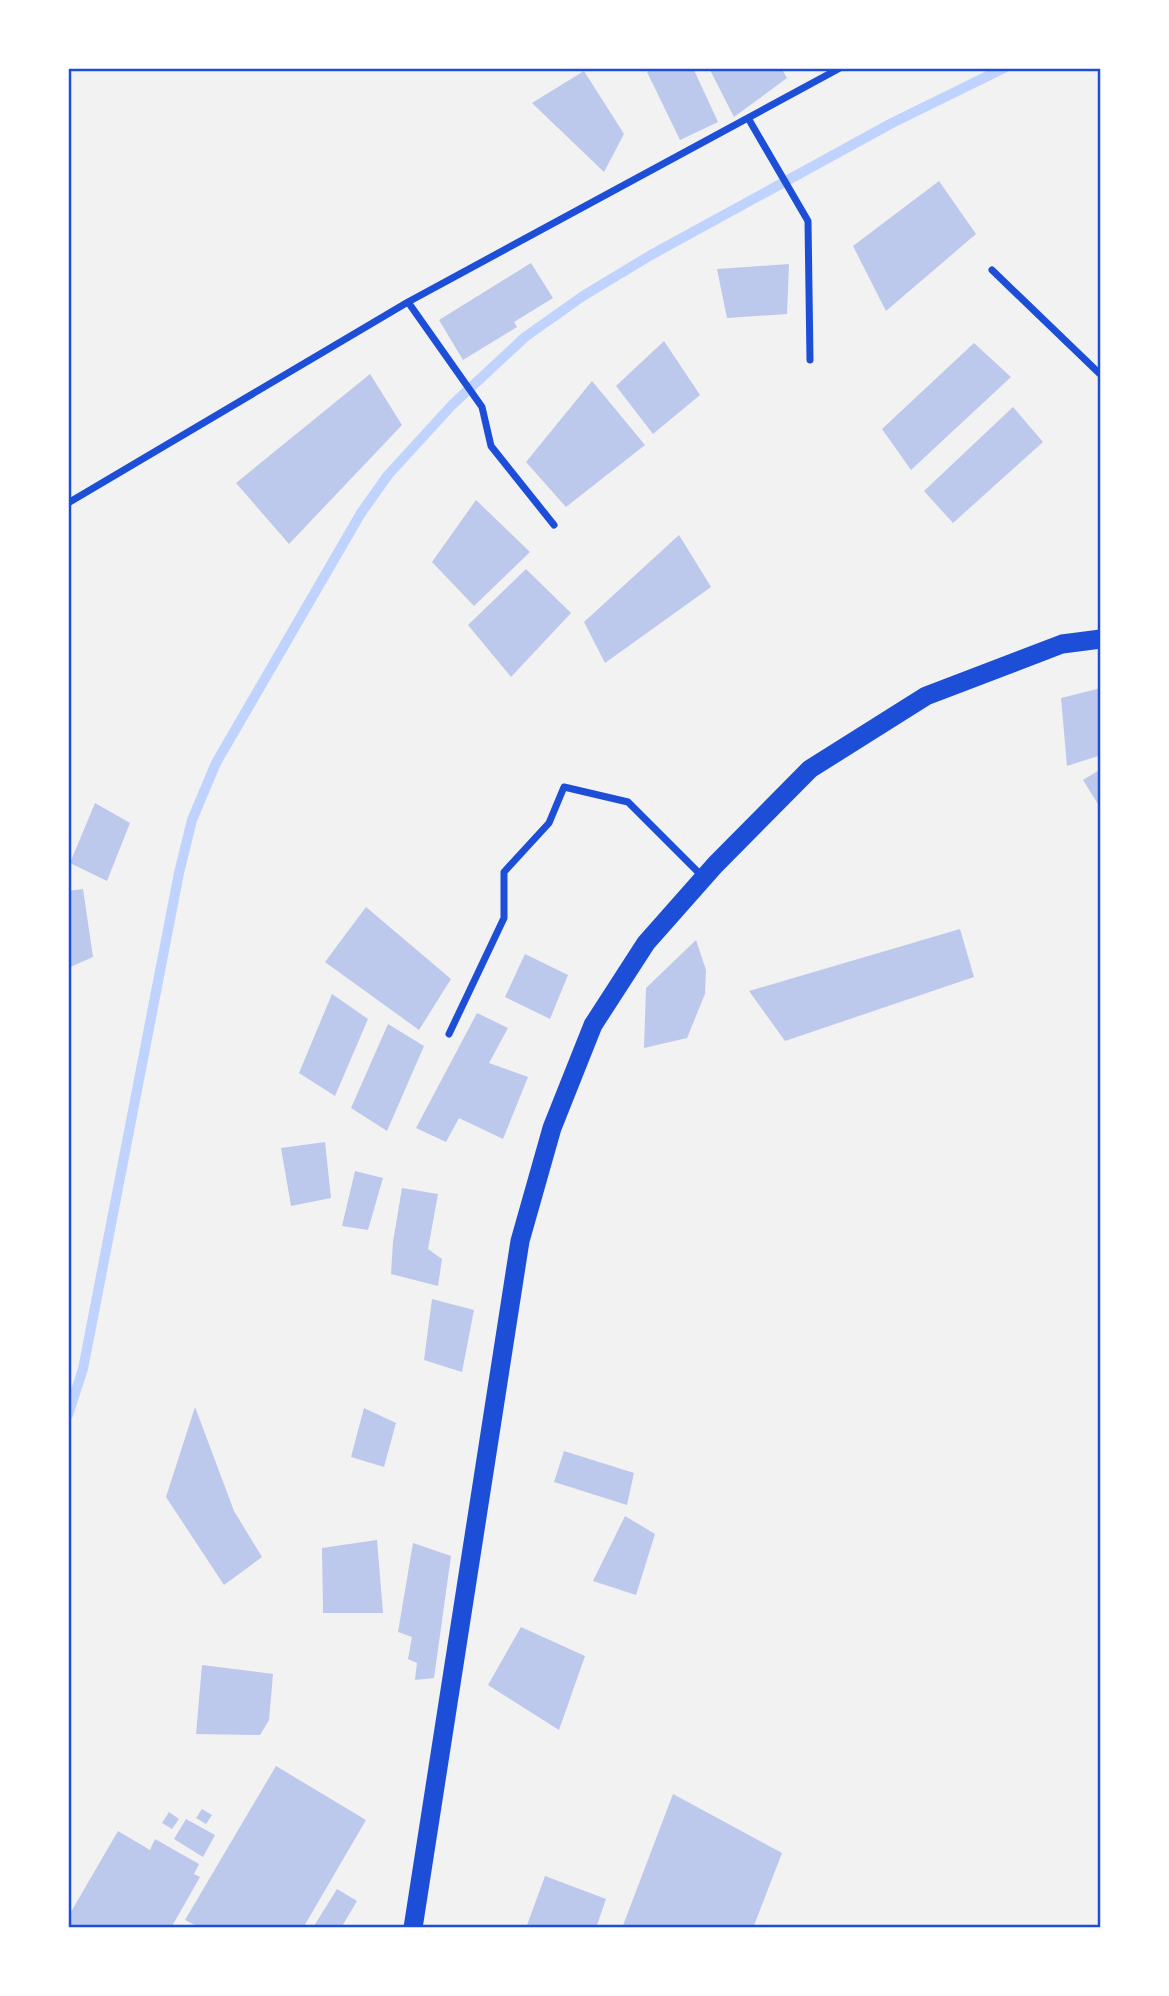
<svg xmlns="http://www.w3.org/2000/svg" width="1169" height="1996" viewBox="0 0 1169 1996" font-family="'Sofia Sans Condensed',sans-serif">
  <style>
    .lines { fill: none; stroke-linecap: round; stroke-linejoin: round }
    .stream { stroke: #bfd3fe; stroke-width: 10 }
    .building { fill: #bdc9ec }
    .minor { stroke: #1d4ed8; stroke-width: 7 }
    .trunk { stroke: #1d4ed8; stroke-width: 19 }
    .neatline { fill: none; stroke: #1d4ed8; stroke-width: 2.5 }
  </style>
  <rect width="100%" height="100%" fill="#f2f2f2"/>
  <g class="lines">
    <path class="stream" d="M68 1415 83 1369 179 873 192 820 216 763 361 513 388 475 452 405 525 337 583 296 651 255 892 123 1004 68"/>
  </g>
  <path class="building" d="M654 68H693L718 122 680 140 647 72Z
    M709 68H781L787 78 734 117Z
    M584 71 624 134 604 172 532 103Z
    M939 181 976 234 886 311 853 246Z
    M531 263 553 298 514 322 517 327 463 360 439 320Z
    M789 264 787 314 727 318 717 269Z
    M664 341 700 395 653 434 616 386Z
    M974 343 1011 377 911 470 882 429Z
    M370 374 402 425 289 544 236 483Z
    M592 381 645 445 566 507 526 462Z
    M1013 407 1043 442 953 523 924 491Z
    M476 500 530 552 474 606 432 562Z
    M679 535 711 587 605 663 584 622Z
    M526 569 571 613 511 677 468 625Z
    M1101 688V755L1067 766 1061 698Z
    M1101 769V809L1083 780Z
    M95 803 130 823 107 881 70 863Z
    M83 889 93 957 68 968V891Z
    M366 907 451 979 419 1030 325 962Z
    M960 929 974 977 785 1041 749 991Z
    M696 940 706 970 705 994 687 1038 644 1048 646 988Z
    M525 954 568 975 550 1019 505 997Z
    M332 994 368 1019 335 1096 299 1073Z
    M477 1013 508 1028 489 1063 528 1077 503 1139 459 1118 446 1142 416 1128Z
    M388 1024 424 1046 387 1131 351 1108Z
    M325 1142 331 1198 291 1206 281 1148Z
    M355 1171 383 1178 368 1230 342 1226Z
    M402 1188 438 1194 428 1249 442 1259 438 1286 391 1274 393 1242Z
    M432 1299 474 1310 462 1372 424 1360Z
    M195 1407 234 1511 262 1557 224 1585 166 1497Z
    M364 1408 396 1423 384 1467 351 1457Z
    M564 1451 634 1473 627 1505 554 1482Z
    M625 1516 655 1534 636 1595 593 1581Z
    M377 1540 383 1613H323L322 1548Z
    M413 1543 451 1556 434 1678 415 1680 417 1663 408 1659 412 1637 398 1632Z
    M521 1627 585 1656 559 1730 488 1685Z
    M202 1665 273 1674 269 1720 260 1735 196 1734Z
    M276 1766 366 1820 303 1928H193L195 1925 185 1920Z
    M673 1794 782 1853 753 1928H622Z
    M202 1809 212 1815 206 1824 196 1818Z
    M169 1812 179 1819 172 1829 162 1823Z
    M186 1819 215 1835 203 1857 174 1839Z
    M118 1831 150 1850 155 1839 199 1864 194 1874 200 1877 171 1928H68V1917Z
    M545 1876 606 1899 596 1928H526Z
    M337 1889 357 1901 341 1928H317L314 1926Z"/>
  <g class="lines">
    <path class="minor" d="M748 118 808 221 810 360
      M992 270 1101 375
      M408 302 482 407 491 446 554 525
      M68 503 408 302 840 68
      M449 1034 504 918V872L549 823 564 787 628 802 703 877"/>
    <path class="trunk" d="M413 1928 520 1241 552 1128 593 1025 646 943 715 865 810 769 926 696 1062 644 1101 639"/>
  </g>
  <rect width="1169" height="1996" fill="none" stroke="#ffffff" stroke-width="140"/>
  <rect x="70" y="70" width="1029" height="1856" class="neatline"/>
</svg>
